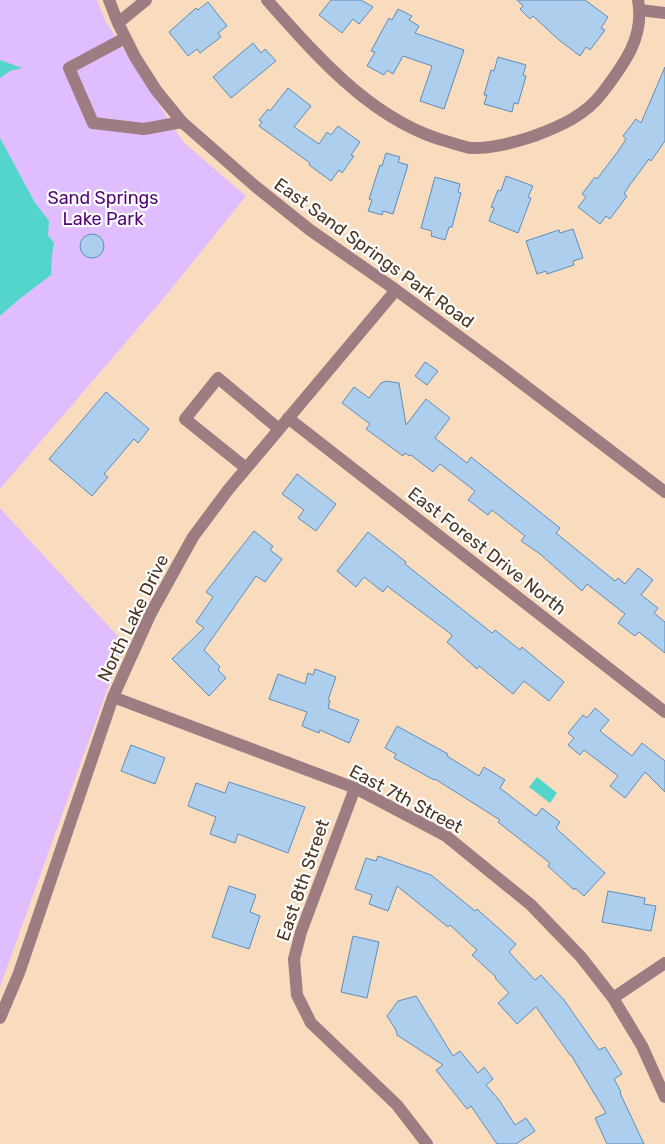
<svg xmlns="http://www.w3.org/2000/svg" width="665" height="1144" viewBox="0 0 665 1144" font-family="Rubik,sans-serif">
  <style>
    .green { fill: #dfbdfe }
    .water { fill: #54d5cb }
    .building { fill: #aeceee; stroke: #5d8dbb }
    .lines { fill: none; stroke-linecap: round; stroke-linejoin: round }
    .minor { stroke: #9d7d82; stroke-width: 12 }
    .labels { text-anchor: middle; stroke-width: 4.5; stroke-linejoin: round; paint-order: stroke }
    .park-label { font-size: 18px; fill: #53057b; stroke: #fff }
    .street-label { font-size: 18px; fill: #4b3722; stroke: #fff }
  </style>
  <rect width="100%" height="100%" fill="#f9dcbd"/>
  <path class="green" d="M0 0H97L105 20 183 142 246 196 163 299 0 489Z
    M0 508 124 643 0 987Z"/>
  <path class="water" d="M0 60 22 68 10 71 0 78Z
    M0 138 34 201 49 221 48 235 54 243 52 255 51 275 17 301 0 316Z
    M537 777 557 793 550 803 529 787Z"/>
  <path class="building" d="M331 0H361L373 7 359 24 353 19 342 33 319 15Z
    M517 0H585L608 17 601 28 605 30 590 50 586 47 580 56 559 40 533 16 530 19 520 9 523 6Z
    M208 2 227 26 218 33 221 37 200 53 197 49 188 56 169 32 196 8 198 10Z
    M398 9 412 16 409 20 419 26 415 33 464 50 444 109 420 101 432 66 403 56 393 74 387 70 384 75 367 66 375 52 371 51 389 18 392 20Z
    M253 43 261 53 265 49 276 61 231 98 213 77Z
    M498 57 526 65 523 75 526 76 518 104 514 103 512 112 484 104 487 95H484L491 70 494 71Z
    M665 67V141L651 161 649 159 629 186 624 194 627 196 610 219 606 216 600 224 578 207 586 197 582 194 595 177 597 179 619 150 626 139 623 136 636 119 641 123Z
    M288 88 311 106 294 127 319 144 327 132 331 135 338 126 360 142 351 155 354 156 342 173 339 170 331 181 309 165 310 163 259 126 262 122 259 120 268 109 270 111Z
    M386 153 400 157 398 162 408 165 393 214 383 211 382 215 368 211 372 200 369 199 380 165 382 166Z
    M506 176 533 186 528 197 531 198 518 233 489 221 494 208 491 207 498 190 501 191Z
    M435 177 460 184 458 192 461 193 452 227H449L445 240 431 236 432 231 421 228Z
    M573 229 583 258 573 261 574 265 547 274 546 271 537 274 526 241 559 230 560 233Z
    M80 246a12 12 0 1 1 24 0a12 12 0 1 1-24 0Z
    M425 362 438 371 427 385 415 376Z
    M386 381 399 383 406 425 426 399 450 418 435 438 467 463 471 457 510 488 560 528 556 533 615 581 618 578 625 584 638 568 653 580 641 595 658 608 654 613 665 622V653L639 632 635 636 618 623 625 614 587 584 582 591 540 554 521 541 525 536 492 510 488 515 468 500 475 491 440 464 433 472 411 455 410 456 405 453 403 456 366 429 370 424 342 403 354 387 369 398 381 383Z
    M106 392 149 429 138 443 134 439 104 474 108 477 92 496 49 459Z
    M297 474 336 504 316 531 298 518 304 510 282 494Z
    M254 531 273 546 270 550 282 559 265 582 256 576 204 650 220 667 218 670 226 678 209 696 172 659 204 628 196 622 213 597 206 592Z
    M368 532 406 562 405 564 492 633 495 630 520 650 522 647 564 682 549 701 524 681 513 694 479 666 477 669 447 642 452 636 451 634 387 586 383 592 364 577 356 587 337 571Z
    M315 669 336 677 328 700 330 701 328 708 359 720 349 743 320 730 319 733 302 726 307 712 269 699 278 674 305 684 308 673 313 675Z
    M595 708 609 720 600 731 632 756 642 743 665 761V792L645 772 625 798 610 786 618 776 584 750 580 755 568 745 574 738 568 733 583 715 587 718Z
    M397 726 448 754 447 756 479 776 484 767 505 780 500 788 536 816 542 808 560 822 556 828 605 873 584 896 575 888 574 890 548 866 550 863 498 822 500 820 435 779 434 780 394 758 396 754 385 748Z
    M131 745 165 758 155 784 121 771Z
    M229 782 305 807 288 853 238 834 235 843 210 834 216 817 188 806 196 783 225 793Z
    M378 856 431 875 475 911 477 909 516 944 509 952 535 980 541 975 564 1000 599 1050 605 1047 622 1074 614 1079 621 1092 620 1093 644 1144H607L595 1118 606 1113 571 1055H570L536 1007 517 1024 498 1003 509 993 495 978 496 977 472 955 477 950 450 925 448 927 397 886 388 911 369 904 372 895 355 889 366 858 376 861Z
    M229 886 256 895 250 912 260 916 249 949 212 937Z
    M608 891 645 898 644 904 656 906 651 931 602 922Z
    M353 936 379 942 367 998 341 992Z
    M416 996 453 1056 460 1051 478 1073 484 1067 493 1079 486 1085 499 1100 515 1125 526 1118 535 1131 516 1144H497L471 1106 467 1109 436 1070 443 1065 397 1035 396 1030 387 1016 398 1001Z"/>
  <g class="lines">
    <path class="minor" d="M109 0 118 23 135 57 156 90 182 122 255 186 310 230 396 290 498 365 665 492
      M267 0C318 57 373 122 449 142 456 144 464 147 471 148 493 149 514 142 534 136 561 126 586 115 603 92 624 64 645 37 638 0
      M640 10 665 13
      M118 23 146 0
      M125 38 69 68 93 123 144 129 182 122
      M288 418 665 712
      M246 468 185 419 218 378 279 429
      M113 697 355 788 446 836 531 905 581 957 613 998 642 1046 665 1097
      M355 788 301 932 294 959 297 995 311 1023 397 1105 427 1144
      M613 998 665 963
      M0 1018 19 973 113 697 151 613 193 537 228 490 396 290"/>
  </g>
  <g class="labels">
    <g class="park-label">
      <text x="103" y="204">Sand Springs<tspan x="103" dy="21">Lake Park</tspan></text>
    </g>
    <g class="street-label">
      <text transform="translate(374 253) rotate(36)" y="6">East Sand Springs Park Road</text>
      <text transform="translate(487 551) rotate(38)" y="6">East Forest Drive North</text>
      <text transform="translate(133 618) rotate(-64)" y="6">North Lake Drive</text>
      <text transform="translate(406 799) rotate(28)" y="6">East 7th Street</text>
      <text transform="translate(303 880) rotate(-71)" y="6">East 8th Street</text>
    </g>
  </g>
</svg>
